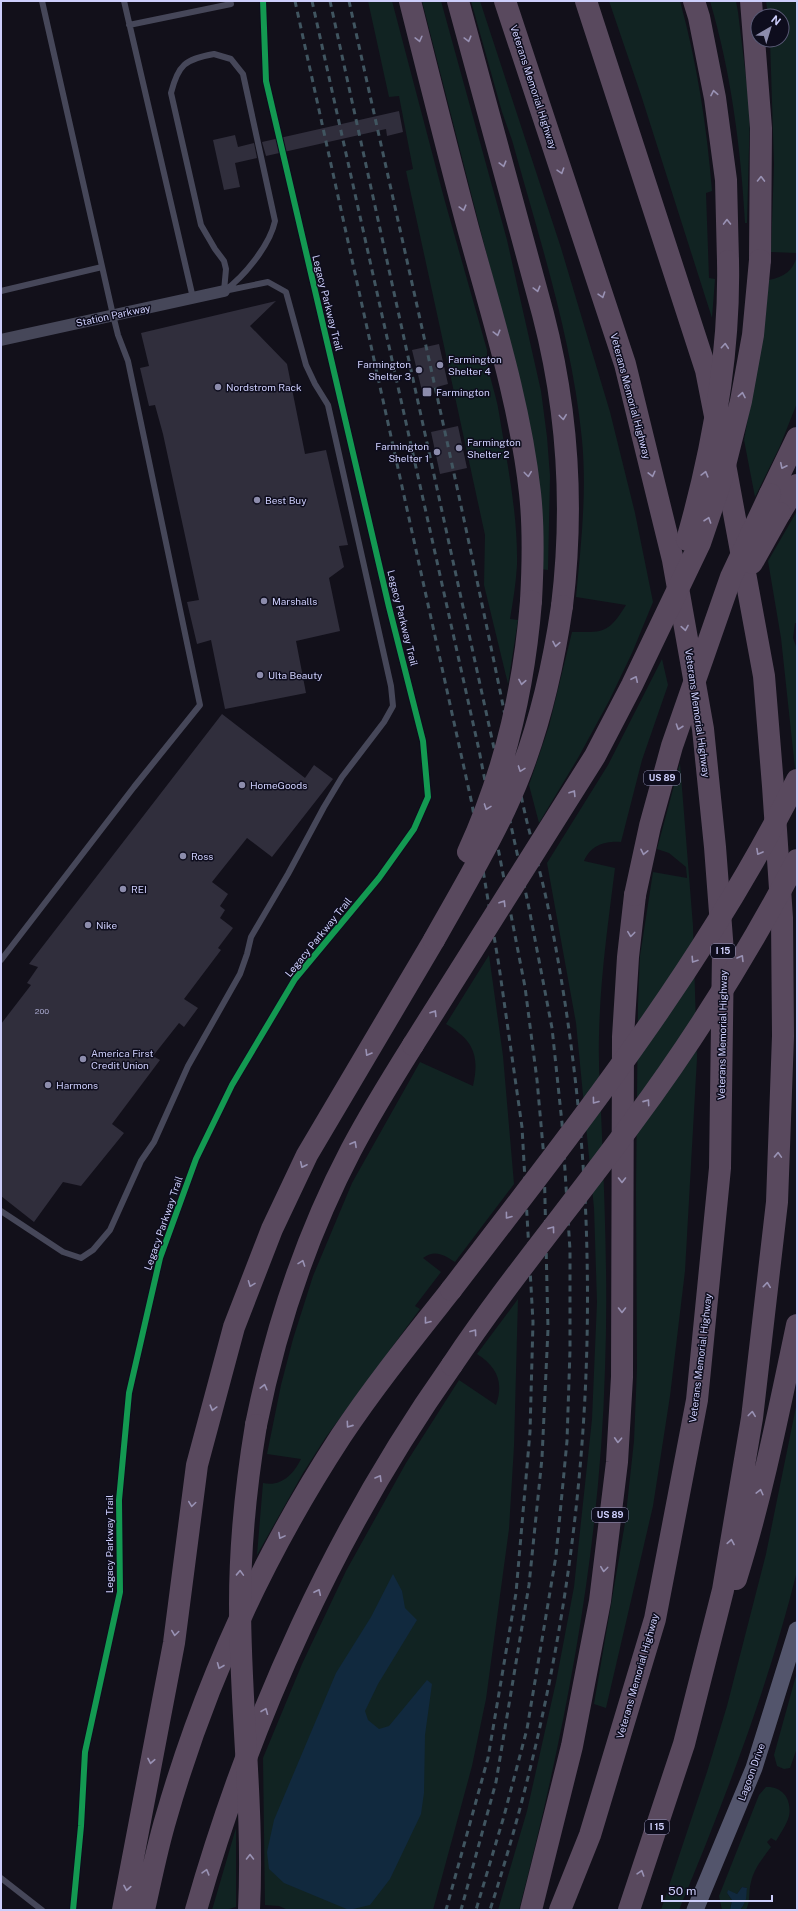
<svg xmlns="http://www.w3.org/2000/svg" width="798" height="1911" viewBox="0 0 798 1911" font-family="'Public Sans',sans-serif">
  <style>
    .green { fill: #112322 }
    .water { fill: #11293e }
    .building { fill: #302e3c }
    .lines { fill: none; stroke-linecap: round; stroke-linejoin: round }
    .lane { stroke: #464759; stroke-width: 6 }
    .street { stroke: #464759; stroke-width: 12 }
    .secondary { stroke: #53556c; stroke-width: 17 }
    .highway { stroke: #59495e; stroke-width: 22 }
    .rail { stroke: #405560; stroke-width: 3; stroke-dasharray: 6 5; stroke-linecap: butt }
    .highway-bridge { stroke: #59495e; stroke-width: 22 }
    .cycleway-casing { stroke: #0e0d1d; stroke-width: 8 }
    .cycleway { stroke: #139951; stroke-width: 6 }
    .oneway { stroke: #9992b4 }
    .poi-dot { fill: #8c8cac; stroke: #0e0d1d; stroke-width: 1.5 }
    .labels { text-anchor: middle; stroke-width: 3; stroke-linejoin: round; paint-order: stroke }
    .number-label { font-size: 8px; fill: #a6a6cb }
    .shield { fill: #0e0d1d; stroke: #9494b8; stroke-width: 1 }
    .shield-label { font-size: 9px; font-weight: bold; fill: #cdcefb }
    .street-label { font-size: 10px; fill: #cdcefb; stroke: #0e0d1d }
    .poi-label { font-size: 10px; fill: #cdcefb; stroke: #0e0d1d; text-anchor: start }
  </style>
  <rect width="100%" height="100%" fill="#12101a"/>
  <path class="green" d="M368 1H392L444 198 487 350C486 372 496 392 499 413 507 463 518 514 517 565 516 583 513 601 510 619L518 620 508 684 484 585 485 535 406 171 413 169 399 96 389 97Z
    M422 1H441L507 240 541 391 547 437 550 476 548 570 541 569 495 287Z
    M471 1H480L561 248 610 412 635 513 653 602 632 653 609 701 578 758 539 823 529 785 549 726 572 632C604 632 608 634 626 605L576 597C581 544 587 493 582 440 572 337 539 238 512 140L502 112Z
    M609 1H680C697 63 707 127 712 191L706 193 709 278 715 279 712 318 641 95Z
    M710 1H736L738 12 750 110 747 223H745C741 149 731 72 710 1Z
    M766 1H797V253L771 252 774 164 770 40H782V16H768Z
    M797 256V403L780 446 755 497 744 440 764 329 769 280C784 277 793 271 797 256Z
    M797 511V623H795L793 638 797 649V787L781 638 768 561Z
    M662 659 668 685 642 760 621 842C605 841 591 845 584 861L615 868C608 924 600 980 599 1036 598 1069 601 1103 602 1136 605 1214 608 1291 605 1369 600 1552 565 1733 519 1910H498L527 1811 556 1682 574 1587 592 1419 597 1302 594 1208 576 1023 547 863 608 765Z
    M680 763 693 926 697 1058 685 1271 670 1396 653 1506 606 1708 594 1704 625 1523 634 1441 637 1368 636 1190 638 1003 640 956 653 872 687 878 686 867 669 853 657 849Z
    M489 955 503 1056 514 1184 455 1262C444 1255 435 1249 423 1258L441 1272 415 1306 420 1309 326 1437 303 1473 257 1555 263 1483C281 1487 293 1475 301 1459L267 1454 281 1385 293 1339 313 1276 352 1183 420 1062 473 1086C480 1055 473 1040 446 1024Z
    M518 1299 514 1446 509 1529 486 1699 472 1766 433 1910H288L279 1906 265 1905 263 1758 302 1664 346 1571 406 1463 459 1380 496 1405C504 1382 497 1367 477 1354Z
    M797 1402V1571C768 1688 725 1799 679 1910H661L707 1772 727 1706 766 1554Z
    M797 1672V1748L790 1768 784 1769 777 1766 774 1755Z
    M766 1787C783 1786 792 1800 789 1816 787 1824 780 1834 776 1841L771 1838 767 1842 771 1847C763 1858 754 1868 751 1882 748 1892 751 1901 746 1910H740C746 1903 745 1897 747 1888L742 1887 737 1894 728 1891 727 1893 732 1900 730 1910H722L719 1896 759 1795Z
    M236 1828V1907L225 1910H212Z"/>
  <path class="water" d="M393 1574 402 1591 405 1608 417 1620 378 1684 365 1711 368 1720 379 1729 389 1726 427 1680 432 1684 425 1735 424 1793 421 1814 390 1879 370 1905 349 1910 284 1883 269 1869 267 1852 274 1820 336 1673 371 1617Z
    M742 1887 747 1888 746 1899 743 1906 740 1910H730L732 1900 727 1893 728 1890 737 1894Z"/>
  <path class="building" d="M399 111 403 132 387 136 386 129 266 156 262 142Z
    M235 135 238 147 254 143 257 158 235 163 240 187 224 190 213 140Z
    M276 301 250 326 287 364 305 454 326 450 348 545 339 546 344 567 329 578 340 631 296 641 306 693 225 709 211 640 197 644 187 602 199 600 163 434 155 405 149 406 140 368 149 366 141 333Z
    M439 344 448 384 422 391 412 350Z
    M458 426 467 468 440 474 431 432Z
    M222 714 305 778 314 765 333 779 272 857 247 838 212 882 228 894 220 906 225 910 220 918 233 928 218 948 221 950 184 999 198 1008 184 1027 179 1023 153 1056 160 1060 112 1124 124 1133 81 1186 63 1182 34 1222 1 1196V1024L31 985 27 983 38 967 29 964Z"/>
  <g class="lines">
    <path class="lane" d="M124 1 193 298
      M129 25 231 4 230 1
      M214 54 231 59 243 74 275 221C270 245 244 277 224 291L226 269 224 261 215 249 201 225 171 93C178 65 185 59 214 54Z
      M1 291 102 267
      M1 960 134 787 200 705 128 361 118 335 113 315 42 1
      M1 1211 63 1252 81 1258 93 1250 110 1230 141 1161 154 1142 188 1066 240 974 247 954 251 937 288 874 324 807 342 777 384 722 393 706 391 686 328 405 315 384 306 365 286 292 268 282 224 291
      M1 1878 42 1910"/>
    <path class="street" d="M1 340 224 291"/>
    <path class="secondary" d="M695 1910 754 1768 797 1630"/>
    <path class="highway" d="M410 1C429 77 448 153 468 228 492 316 520 403 530 493 534 529 533 565 531 601
      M458 1 543 314C568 410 574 507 562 606
      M505 1 625 364 673 560 703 729 715 847 723 952 720 1168 697 1400 655 1619 590 1835 560 1910
      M586 1 706 370 715 416
      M694 1 699 17 715 98 726 180 728 261
      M751 1 761 128 760 260
      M770 494 797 438
      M780 513 797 485
      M256 1425C275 1330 306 1236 351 1150 370 1114 391 1080 413 1045
      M736 1579C762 1496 779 1410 797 1325
      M123 1910 174 1643 197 1465 234 1327 272 1229 307 1155 434 940
      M144 1910C151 1879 157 1848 166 1818 205 1682 264 1554 341 1436 375 1385 413 1338 451 1290
      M196 1910C251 1717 336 1529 452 1365
      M531 1910 572 1746 600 1601 617 1462 622 1377 623 1037 628 957 635 895
      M629 1910 684 1744 723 1590 752 1418 777 1202 783 1036 782 918 773 786 764 676 724 459"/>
    <path class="rail" d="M295 1 472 804 499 966 522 1127 533 1322 530 1432 516 1593 488 1758 446 1910
      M312 1 479 750 525 987 537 1080 544 1158 548 1329 542 1458 529 1585 496 1782 461 1910
      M330 1 528 903 552 1028 562 1123 570 1250V1350L567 1441 556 1556 527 1729 504 1816 476 1910
      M349 1C404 249 461 496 511 745 516 771 521 797 527 822 534 850 542 878 548 907 571 1021 585 1140 587 1256 592 1477 558 1700 490 1910"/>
    <path class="highway-bridge" d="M687 540C713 449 730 356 728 261
      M752 563 780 513
      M468 852C505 772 524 689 531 601
      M635 895 650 826 672 746 731 577 770 494
      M434 940C458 897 484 854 505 809 535 746 552 675 562 606
      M413 1045 595 756 632 685 700 543 721 481 741 401 753 335 760 260
      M451 1290C576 1127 705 965 797 780
      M452 1365C508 1281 573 1204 632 1123 694 1040 749 951 797 860
      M249 1910C254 1808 240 1706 240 1604 240 1544 246 1485 256 1425"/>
    <g class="cycleway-casing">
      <path id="cycleway" d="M73 1910 81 1826 85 1752 120 1592 119 1500 129 1393 160 1258 196 1159 232 1085 295 979 379 878 414 829 428 797 423 741 389 607 266 81 263 1"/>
    </g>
    <use href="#cycleway" class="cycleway"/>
  </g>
  <defs><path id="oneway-chevron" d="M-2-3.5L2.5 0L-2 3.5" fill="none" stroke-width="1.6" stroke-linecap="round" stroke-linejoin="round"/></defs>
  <g class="oneway">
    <use href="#oneway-chevron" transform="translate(419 39) rotate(76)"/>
    <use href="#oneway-chevron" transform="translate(468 39) rotate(75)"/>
    <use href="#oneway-chevron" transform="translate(714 93) rotate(-101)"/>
    <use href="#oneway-chevron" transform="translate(503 164) rotate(75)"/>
    <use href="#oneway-chevron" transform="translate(561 171) rotate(72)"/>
    <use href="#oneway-chevron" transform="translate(761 179) rotate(-89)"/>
    <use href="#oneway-chevron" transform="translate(463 208) rotate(75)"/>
    <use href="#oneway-chevron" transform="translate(727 222) rotate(-91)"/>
    <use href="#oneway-chevron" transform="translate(537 289) rotate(75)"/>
    <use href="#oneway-chevron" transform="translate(602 295) rotate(72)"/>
    <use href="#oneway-chevron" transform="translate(497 333) rotate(75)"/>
    <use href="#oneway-chevron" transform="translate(725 346) rotate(-85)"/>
    <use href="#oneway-chevron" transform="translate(742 395) rotate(-79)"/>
    <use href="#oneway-chevron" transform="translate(563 417) rotate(83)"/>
    <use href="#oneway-chevron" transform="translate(783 466) rotate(116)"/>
    <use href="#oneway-chevron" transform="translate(528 474) rotate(83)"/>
    <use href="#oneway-chevron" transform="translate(652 474) rotate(76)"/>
    <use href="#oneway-chevron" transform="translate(705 474) rotate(-75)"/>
    <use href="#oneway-chevron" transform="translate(708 520) rotate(-71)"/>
    <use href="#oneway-chevron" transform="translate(685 628) rotate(80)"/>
    <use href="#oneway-chevron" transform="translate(556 644) rotate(100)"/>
    <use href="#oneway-chevron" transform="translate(635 679) rotate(-65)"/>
    <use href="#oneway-chevron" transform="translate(522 682) rotate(100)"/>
    <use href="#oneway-chevron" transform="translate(679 727) rotate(109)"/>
    <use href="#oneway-chevron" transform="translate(521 769) rotate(110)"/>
    <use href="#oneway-chevron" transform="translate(573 793) rotate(-58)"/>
    <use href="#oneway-chevron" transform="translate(487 807) rotate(110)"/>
    <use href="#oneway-chevron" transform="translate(644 852) rotate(102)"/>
    <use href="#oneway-chevron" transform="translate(759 852) rotate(119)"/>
    <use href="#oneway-chevron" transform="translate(503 903) rotate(-58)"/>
    <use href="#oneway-chevron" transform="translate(631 934) rotate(97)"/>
    <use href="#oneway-chevron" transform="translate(741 958) rotate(-59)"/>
    <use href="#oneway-chevron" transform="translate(694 960) rotate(123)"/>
    <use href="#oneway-chevron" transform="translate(434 1013) rotate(-58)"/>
    <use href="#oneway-chevron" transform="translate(368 1053) rotate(121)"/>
    <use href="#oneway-chevron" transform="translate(595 1101) rotate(127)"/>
    <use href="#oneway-chevron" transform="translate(647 1102) rotate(-55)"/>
    <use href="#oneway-chevron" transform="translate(354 1144) rotate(-61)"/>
    <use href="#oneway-chevron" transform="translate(778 1155) rotate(-88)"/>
    <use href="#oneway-chevron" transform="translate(303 1165) rotate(115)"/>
    <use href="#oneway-chevron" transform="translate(622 1180) rotate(90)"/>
    <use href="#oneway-chevron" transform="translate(508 1216) rotate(127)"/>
    <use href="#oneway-chevron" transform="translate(552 1229) rotate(-53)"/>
    <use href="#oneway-chevron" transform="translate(302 1263) rotate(-70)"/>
    <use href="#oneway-chevron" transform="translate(251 1284) rotate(111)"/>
    <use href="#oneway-chevron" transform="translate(767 1285) rotate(-84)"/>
    <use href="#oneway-chevron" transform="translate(622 1310) rotate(90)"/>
    <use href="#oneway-chevron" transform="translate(427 1321) rotate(128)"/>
    <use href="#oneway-chevron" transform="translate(474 1332) rotate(-54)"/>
    <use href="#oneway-chevron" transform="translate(264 1387) rotate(-76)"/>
    <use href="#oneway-chevron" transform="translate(213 1408) rotate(105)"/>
    <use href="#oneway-chevron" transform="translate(752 1414) rotate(-83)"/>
    <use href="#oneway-chevron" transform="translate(349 1425) rotate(125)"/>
    <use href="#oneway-chevron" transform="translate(618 1440) rotate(93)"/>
    <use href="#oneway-chevron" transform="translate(379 1478) rotate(-59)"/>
    <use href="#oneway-chevron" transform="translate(760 1492) rotate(-76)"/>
    <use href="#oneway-chevron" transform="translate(192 1504) rotate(98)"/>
    <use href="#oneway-chevron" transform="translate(281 1536) rotate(118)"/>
    <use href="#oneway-chevron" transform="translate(731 1542) rotate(-80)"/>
    <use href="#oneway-chevron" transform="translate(604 1569) rotate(97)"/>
    <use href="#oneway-chevron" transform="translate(240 1573) rotate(-88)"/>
    <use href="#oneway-chevron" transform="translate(318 1592) rotate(-65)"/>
    <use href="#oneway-chevron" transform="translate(175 1633) rotate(98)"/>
    <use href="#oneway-chevron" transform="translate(220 1666) rotate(112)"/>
    <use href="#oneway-chevron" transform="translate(265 1711) rotate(-68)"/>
    <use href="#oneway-chevron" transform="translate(151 1761) rotate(101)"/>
    <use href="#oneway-chevron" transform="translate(250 1857) rotate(-90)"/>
    <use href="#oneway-chevron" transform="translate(206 1872) rotate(-74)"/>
    <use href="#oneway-chevron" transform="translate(641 1873) rotate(-72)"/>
    <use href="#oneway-chevron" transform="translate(127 1888) rotate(100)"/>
  </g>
  <g class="poi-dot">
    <circle cx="440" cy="365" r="4"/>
    <circle cx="419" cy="370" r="4"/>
    <circle cx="218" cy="387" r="4"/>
    <rect x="422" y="387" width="10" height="10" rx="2"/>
    <circle cx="459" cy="448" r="4"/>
    <circle cx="437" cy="452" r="4"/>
    <circle cx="257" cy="500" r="4"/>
    <circle cx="264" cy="601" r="4"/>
    <circle cx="260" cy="675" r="4"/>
    <circle cx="242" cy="785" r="4"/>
    <circle cx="183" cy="856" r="4"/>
    <circle cx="123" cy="889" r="4"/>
    <circle cx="88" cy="925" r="4"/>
    <circle cx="83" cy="1059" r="4"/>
    <circle cx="48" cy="1085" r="4"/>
  </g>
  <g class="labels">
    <g class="number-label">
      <text x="42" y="1014">200</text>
    </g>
    <g class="shield">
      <rect x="644" y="771" width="36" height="14" rx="3"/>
      <rect x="711" y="944" width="24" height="14" rx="3"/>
      <rect x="592" y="1508" width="36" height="14" rx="3"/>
      <rect x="645" y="1820" width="24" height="14" rx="3"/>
    </g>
    <g class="shield-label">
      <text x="662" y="781">US 89</text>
      <text x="723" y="954">I 15</text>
      <text x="610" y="1518">US 89</text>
      <text x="657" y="1830">I 15</text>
    </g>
    <g class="street-label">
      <text transform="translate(534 87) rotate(72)" y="4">Veterans Memorial Highway</text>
      <text transform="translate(328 303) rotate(76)" y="4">Legacy Parkway Trail</text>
      <text transform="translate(113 315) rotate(-12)" y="4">Station Parkway</text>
      <text transform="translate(631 396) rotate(75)" y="4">Veterans Memorial Highway</text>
      <text transform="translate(403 618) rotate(76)" y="4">Legacy Parkway Trail</text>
      <text transform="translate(698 713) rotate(82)" y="4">Veterans Memorial Highway</text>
      <text transform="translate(318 937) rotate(-51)" y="4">Legacy Parkway Trail</text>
      <text transform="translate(722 1035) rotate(-89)" y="4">Veterans Memorial Highway</text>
      <text transform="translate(163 1223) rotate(-71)" y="4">Legacy Parkway Trail</text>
      <text transform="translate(700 1358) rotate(-83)" y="4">Veterans Memorial Highway</text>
      <text transform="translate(109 1544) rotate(-90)" y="4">Legacy Parkway Trail</text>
      <text transform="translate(637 1676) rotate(-74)" y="4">Veterans Memorial Highway</text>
      <text transform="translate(751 1772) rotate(-70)" y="4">Lagoon Drive</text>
    </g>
    <g class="poi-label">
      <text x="448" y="363">Farmington<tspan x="448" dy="12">Shelter 4</tspan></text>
      <text x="411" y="368" text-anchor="end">Farmington<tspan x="411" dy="12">Shelter 3</tspan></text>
      <text x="226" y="391">Nordstrom Rack</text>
      <text x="436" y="396">Farmington</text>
      <text x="467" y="446">Farmington<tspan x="467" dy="12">Shelter 2</tspan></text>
      <text x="429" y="450" text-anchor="end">Farmington<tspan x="429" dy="12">Shelter 1</tspan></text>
      <text x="265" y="504">Best Buy</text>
      <text x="272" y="605">Marshalls</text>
      <text x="268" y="679">Ulta Beauty</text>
      <text x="250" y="789">HomeGoods</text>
      <text x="191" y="860">Ross</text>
      <text x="131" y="893">REI</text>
      <text x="96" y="929">Nike</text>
      <text x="91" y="1057">America First<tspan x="91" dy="12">Credit Union</tspan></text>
      <text x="56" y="1089">Harmons</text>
    </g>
  </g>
  <rect width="798" height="1911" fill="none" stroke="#cdcefb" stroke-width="4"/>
  <g transform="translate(770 28) rotate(38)"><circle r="19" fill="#0e0d1d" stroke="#5a5a76"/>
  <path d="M0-3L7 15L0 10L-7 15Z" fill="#8c8cac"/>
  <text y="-6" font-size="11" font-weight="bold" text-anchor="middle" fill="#cdcefb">N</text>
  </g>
  <path d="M662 1895v6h110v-6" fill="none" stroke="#cdcefb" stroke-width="2"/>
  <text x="668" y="1895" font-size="12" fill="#cdcefb" stroke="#0e0d1d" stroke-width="3" paint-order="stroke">50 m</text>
</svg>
